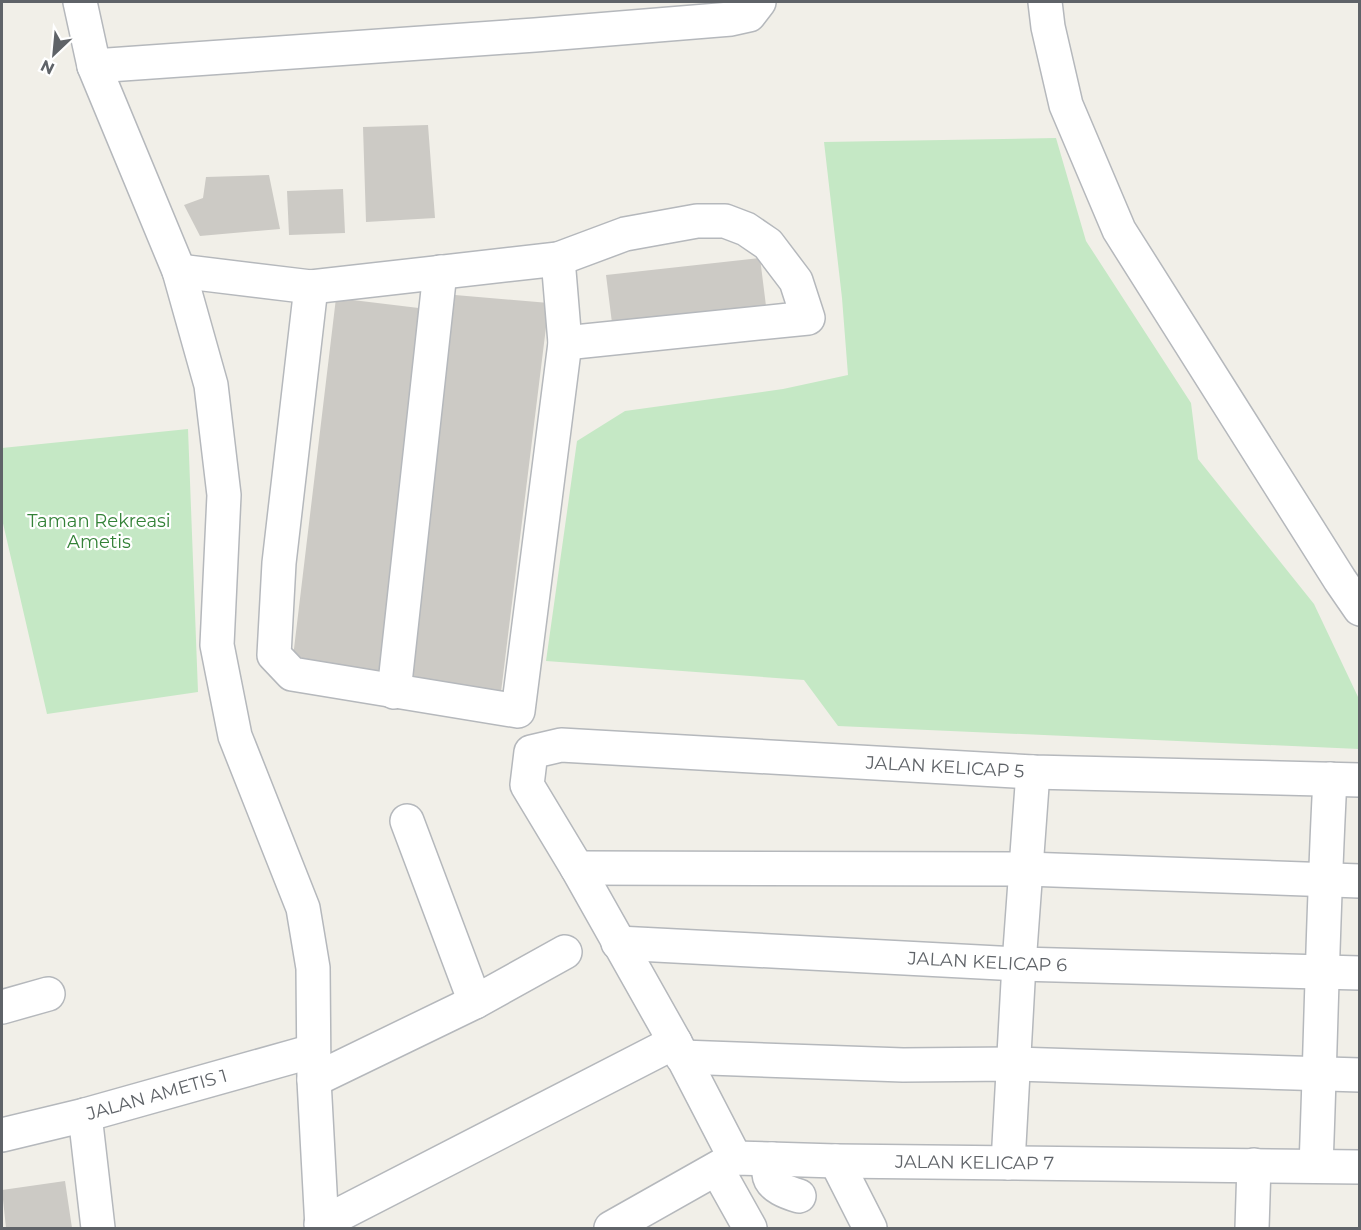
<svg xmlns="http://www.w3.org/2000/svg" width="1361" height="1230" viewBox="0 0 1361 1230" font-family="Montserrat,sans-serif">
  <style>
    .green { fill: #c5e8c5 }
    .building { fill: #cccac5 }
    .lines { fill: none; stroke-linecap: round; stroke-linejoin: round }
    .minor-casing { stroke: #b5b8bc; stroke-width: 36 }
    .minor { stroke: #fff; stroke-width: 33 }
    .labels { text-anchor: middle; stroke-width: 4.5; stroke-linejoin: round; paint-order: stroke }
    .park-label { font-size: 18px; fill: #348238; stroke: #fff }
    .street-label { font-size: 18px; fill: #5f6368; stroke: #fff }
  </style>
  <rect width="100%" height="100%" fill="#f1efe8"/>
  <path class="green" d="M1056 138 1086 241 1191 403 1198 459 1314 604 1359 699V749L838 726 804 680 546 661 577 441 625 411 783 389 848 375 842 298 824 142Z
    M188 429 198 692 47 714 2 519V448Z"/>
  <path class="building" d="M428 125 435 218 366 222 363 127Z
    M269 175 280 229 200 236 184 205 203 198 206 177Z
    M343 189 345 233 289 235 287 191Z
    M760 258 766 306 612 323 606 275Z
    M455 295 549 303 501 692 410 679Z
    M336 298 427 309 379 671 293 657Z
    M65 1181 72 1228H6L2 1190Z"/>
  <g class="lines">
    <g class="minor-casing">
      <g id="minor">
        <path d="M80 2 94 66 179 271 211 385 224 495 217 645 235 736 303 908 313 968 314 1080 322 1228"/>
        <path d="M1045 2 1048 27 1066 105 1119 230 1340 580 1360 609"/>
        <path d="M94 66 535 35 731 19 749 15 759 2"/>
        <path d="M179 271 311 287 558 259 625 234 697 221H725L746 229 768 244 796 281 808 318 565 343"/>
        <path d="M311 287 279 563 274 655 292 674 518 711 565 343 558 259"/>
        <path d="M394 692 440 272"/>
        <path d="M407 821 475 1002"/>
        <path d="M577 868 1026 869 1360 881"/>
        <path id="s1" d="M618 943 1019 964 1360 973"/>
        <path d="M2 1007 48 994"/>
        <path d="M682 1057 903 1065 1013 1064 1360 1075"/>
        <path d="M314 1080 475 1002 565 952"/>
        <path d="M85 1115 98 1228"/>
        <path id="s2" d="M2 1135 85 1115 313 1051"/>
        <path id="s3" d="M735 1158 675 1042 577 868 527 785 531 752 561 745 1033 772 1360 780"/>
        <path d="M772 1159C771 1164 769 1169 769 1174 770 1187 789 1193 799 1196"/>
        <path d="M836 1161 870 1228"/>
        <path d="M1008 1163 1019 964 1033 772"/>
        <path d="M1316 1166C1321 1037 1323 908 1330 779"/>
        <path d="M717 1169 750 1228"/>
        <path d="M321 1224 675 1042"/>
        <path id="s4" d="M611 1228 735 1158 836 1161 1360 1167"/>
        <path d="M1252 1228 1254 1165"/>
      </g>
    </g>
    <use href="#minor" class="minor"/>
  </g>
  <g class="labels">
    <g class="park-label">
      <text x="99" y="527">Taman Rekreasi<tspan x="99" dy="21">Ametis</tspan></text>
    </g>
    <g class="street-label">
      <text dy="6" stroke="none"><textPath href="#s3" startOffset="876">JALAN KELICAP 5</textPath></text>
      <text dy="6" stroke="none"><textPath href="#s1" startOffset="370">JALAN KELICAP 6</textPath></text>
      <text dy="6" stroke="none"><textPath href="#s2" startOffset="160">JALAN AMETIS 1</textPath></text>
      <text dy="6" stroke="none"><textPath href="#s4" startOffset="382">JALAN KELICAP 7</textPath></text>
    </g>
  </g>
  <rect width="1361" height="1230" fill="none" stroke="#5f6368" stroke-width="6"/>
  <g transform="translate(54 54) rotate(206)" stroke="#ffffff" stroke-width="4.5" paint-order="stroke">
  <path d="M0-4.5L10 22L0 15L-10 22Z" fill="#5f6368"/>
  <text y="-9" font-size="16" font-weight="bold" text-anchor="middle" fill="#5f6368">N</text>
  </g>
</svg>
